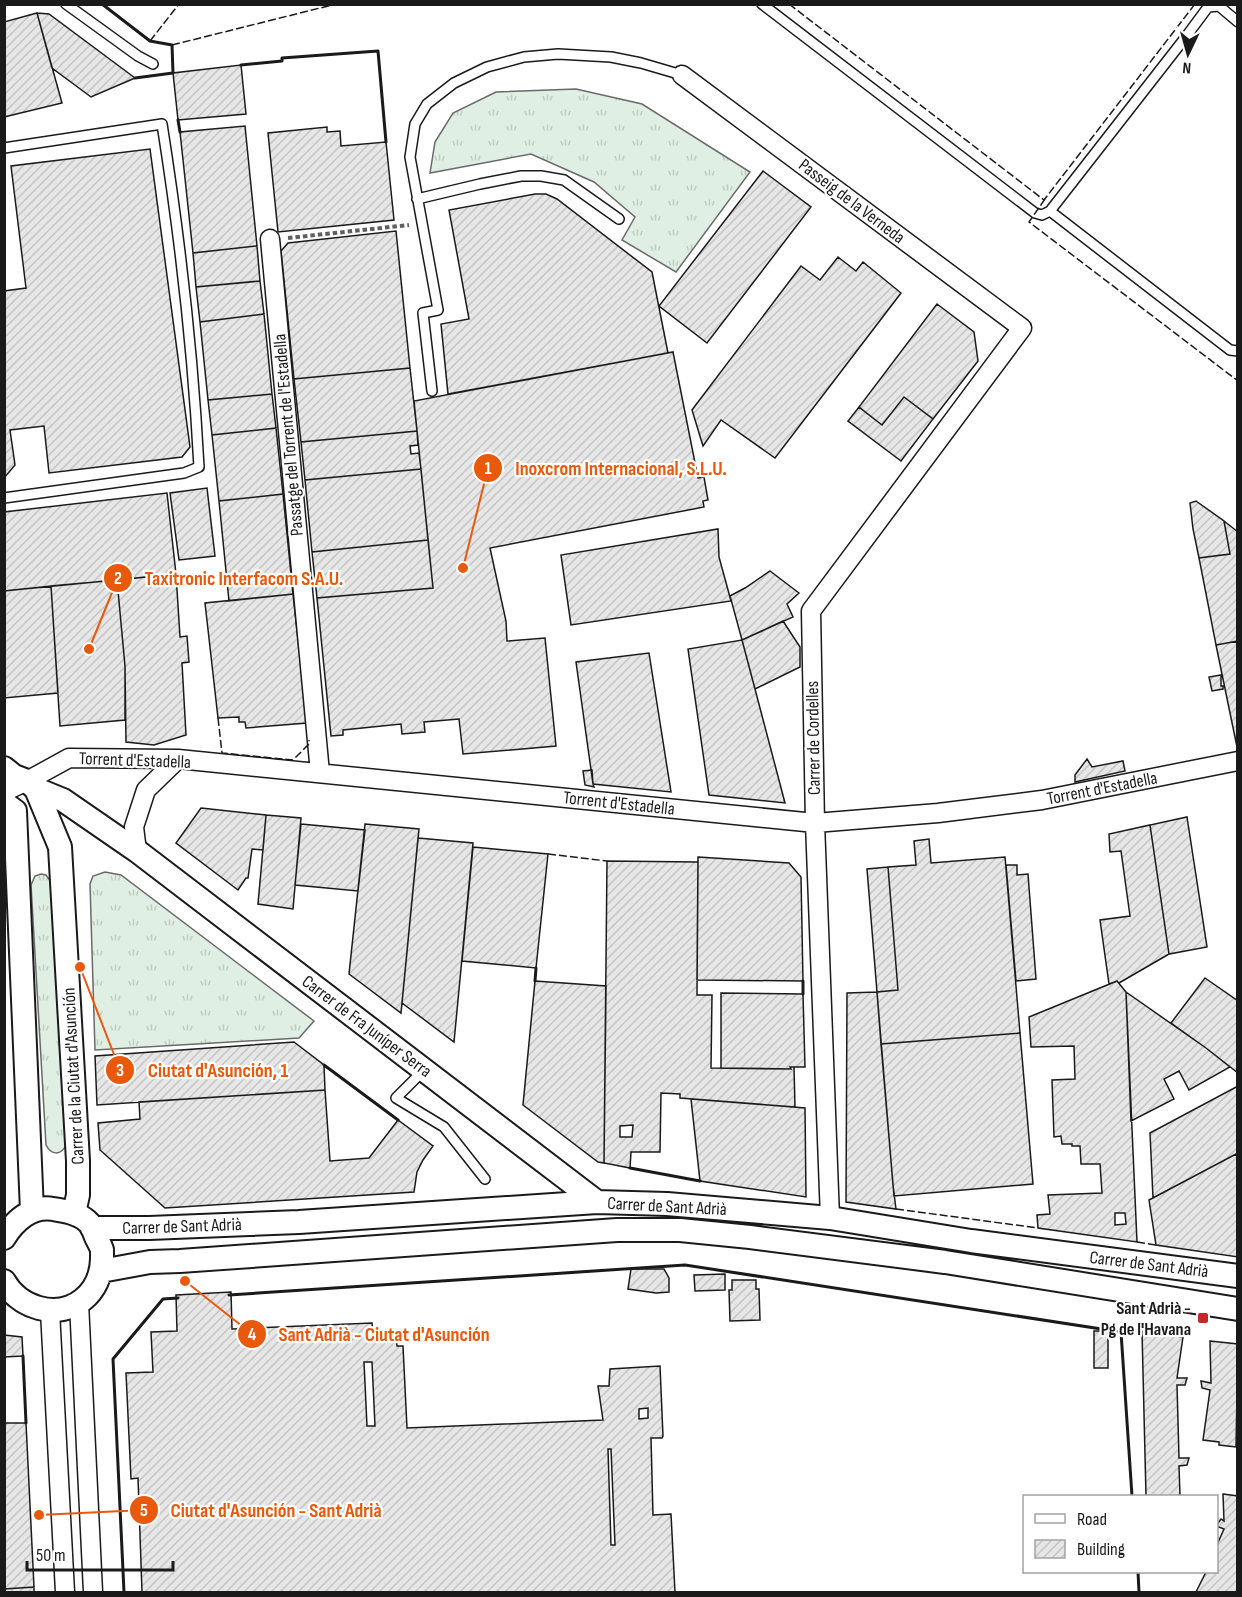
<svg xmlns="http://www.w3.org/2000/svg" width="1242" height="1597" viewBox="0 0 1242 1597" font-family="'Sofia Sans Condensed',sans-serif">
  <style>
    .grass { fill: url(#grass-tufts); stroke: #6a6a6a; stroke-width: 1.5 }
    .building { fill: url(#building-hatch); stroke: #1a1a1a; stroke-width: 1.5; fill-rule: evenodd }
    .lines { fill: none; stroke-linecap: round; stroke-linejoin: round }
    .service-casing { stroke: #1a1a1a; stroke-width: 12 }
    .minor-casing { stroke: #1a1a1a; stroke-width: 21 }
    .tertiary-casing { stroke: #1a1a1a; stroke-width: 26 }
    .path { stroke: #5f5f5f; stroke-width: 4; stroke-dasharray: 4.5 3; stroke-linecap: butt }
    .service { stroke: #fff; stroke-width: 9 }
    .minor { stroke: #fff; stroke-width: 18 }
    .tertiary { stroke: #fff; stroke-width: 22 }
    .fence { stroke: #1a1a1a; stroke-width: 1.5; stroke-dasharray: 8 3; stroke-linecap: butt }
    .wall { stroke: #1a1a1a; stroke-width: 3 }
    .poi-dot { fill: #c62828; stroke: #fff; stroke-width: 2 }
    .labels { text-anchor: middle; stroke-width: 4.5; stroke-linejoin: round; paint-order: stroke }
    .street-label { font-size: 18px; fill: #1a1a1a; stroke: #fff }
    .poi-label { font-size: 18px; font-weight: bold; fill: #1a1a1a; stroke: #fff; text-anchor: end }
    .leader { fill: none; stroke: #e8590c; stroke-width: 2 }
    .callout-dot { fill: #e8590c; stroke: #fff; stroke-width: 2 }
    .mark-label { font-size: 18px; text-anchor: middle; font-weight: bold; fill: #fff }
    .callout-label { font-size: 20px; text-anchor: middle; font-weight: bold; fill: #e8590c; stroke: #fff; stroke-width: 4.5; stroke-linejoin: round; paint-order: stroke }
  </style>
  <defs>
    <pattern id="grass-tufts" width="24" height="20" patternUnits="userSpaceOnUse" patternTransform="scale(1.5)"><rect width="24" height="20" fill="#e0efe3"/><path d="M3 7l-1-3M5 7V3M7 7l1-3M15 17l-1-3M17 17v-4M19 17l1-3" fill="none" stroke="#c0ccc2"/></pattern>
    <pattern id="building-hatch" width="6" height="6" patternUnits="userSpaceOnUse" patternTransform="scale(1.5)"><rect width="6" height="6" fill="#e6e6e6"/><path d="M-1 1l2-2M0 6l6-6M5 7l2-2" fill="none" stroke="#c5c5c5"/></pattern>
  </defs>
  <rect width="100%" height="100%" fill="#fff"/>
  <path class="grass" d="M576 89 642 104 750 172 676 272 622 240 635 217 594 182 531 154 430 173 435 142 453 113 496 92Z
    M105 872 121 875 314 1021 299 1038 95 1050 90 884 93 876Z
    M41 874 46 875 51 882 66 1145C61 1156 51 1155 46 1145L31 885 35 876Z"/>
  <path class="building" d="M37 13 49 14 135 78 91 97 52 68Z
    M37 13 62 103 4 117V22Z
    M241 65 246 114 178 120 173 73Z
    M245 126 257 246 193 253 180 132Z
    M327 127V132L340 131 341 146 386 142 394 220 278 232 268 133Z
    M150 149 190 447 182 457 49 473 44 426 10 430 15 465 4 478V291L26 288 11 166Z
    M763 171 811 207 707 343 659 306Z
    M535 194H546L557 199 652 272 668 353 448 394 441 324 469 319 449 210Z
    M396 231 410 368 294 379 281 251 288 243Z
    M257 246 260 281 196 287 193 253Z
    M838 257 856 271 863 262 901 293 775 458 721 420 703 446 692 410 801 266 820 280Z
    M260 281 264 314 200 322 196 287Z
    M937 304 974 332 978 361 933 419 904 397 882 425 859 407Z
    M264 314 272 394 208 400 200 322Z
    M673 352 698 478 704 477 708 500 703 501 704 507 490 548 506 621 507 641 545 638 556 746 463 754 459 719 424 722 425 732 402 734 401 724 343 730V735L331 736 317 598 433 588 414 401Z
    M410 368 417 431 301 442 294 379Z
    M272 394 276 428 212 435 208 400Z
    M904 397 933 419 901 461 848 421 859 407 882 425Z
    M276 428 283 494 219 501 212 435Z
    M417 431 418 445 410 446 411 454 419 453 421 469 305 480 301 442Z
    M421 469 428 540 312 552 305 480Z
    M207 488 215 556 179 560 170 493Z
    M167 493 176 574 4 591V512Z
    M283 494 293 594 229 601 219 501Z
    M1196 501 1224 521 1230 554 1199 558 1193 529 1190 503Z
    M1224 521 1238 532V641L1216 645 1199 558 1230 554Z
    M718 529 719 557 731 601 571 625 561 555Z
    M428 540 433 588 317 598 312 552Z
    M770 571 799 593 787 604 793 617 742 640 730 596 745 588Z
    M176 574 180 637 187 636 189 662 182 663 186 735 154 745 126 742 125 666 117 580Z
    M117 580 125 666V720L60 726 51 586Z
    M51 586 58 693 4 698V591Z
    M293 594 307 723 246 728 245 722H239V717L218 718 205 603Z
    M783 621 800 647V667L755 689 742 640Z
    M742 640 755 689 785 803 709 795 688 649Z
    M1238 641V746L1237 747 1216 645Z
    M649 653 671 792 593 784 576 662Z
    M1221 675V686H1223V689L1212 691 1209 677Z
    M1087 759 1092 767 1123 761 1125 771 1075 782V775Z
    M592 770 593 784 594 787 585 785 583 771Z
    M201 808 266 815 263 850 252 849 248 878H246L238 890 176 843Z
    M266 815 301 818 293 909 258 904Z
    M1187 817 1207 947 1169 954 1150 825Z
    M301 824 365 830 358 891 295 885Z
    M365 824 419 829 401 1013 349 974Z
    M1150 825 1169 954 1119 983 1117 981 1109 984 1100 920 1130 916 1121 851 1110 852 1109 834Z
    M418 838 473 843 454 1042 402 1003Z
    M929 839 931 863 1005 857 1020 1033 881 1044 877 992 898 990 888 867 916 865 914 841Z
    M473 847 548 854 536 968 462 961Z
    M698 857 789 863 801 877 803 981 697 980Z
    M607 861 698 862 697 995H712L711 1068 791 1069 790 1067H794L795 1107 680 1098V1094L661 1093 660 1152H631L630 1168 604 1163ZM633 1125 632 1137H620V1126Z
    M1006 865H1017V875L1028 874 1036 979 1016 981Z
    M888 867 898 990 877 992 867 869Z
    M1205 978 1238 1001V1073L1206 1048 1171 1023Z
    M535 981 606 986 604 1163 598 1162 523 1105Z
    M1117 981 1126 992 1137 1242 1038 1228 1037 1215 1050 1214 1048 1195 1102 1193 1100 1164H1081L1080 1146H1072V1144H1062L1061 1136 1054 1137 1052 1080 1075 1079 1074 1046 1031 1047 1029 1017ZM1115 1213H1125L1126 1224 1115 1225Z
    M877 992 893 1185 896 1209 846 1202 847 993Z
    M1126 992 1206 1048 1230 1067 1189 1090 1179 1071 1164 1079 1174 1099 1131 1121Z
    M721 993 803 994 805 1067H790L791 1069 721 1068Z
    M1020 1033 1033 1184 894 1196 881 1044Z
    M294 1042 324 1065 325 1090 97 1105 95 1056Z
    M1238 1086V1153L1153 1198 1150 1133Z
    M325 1090 330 1161 369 1158 398 1120 433 1146 423 1160 417 1172 414 1192 165 1208 100 1150 98 1123 140 1119 139 1102Z
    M691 1099 805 1108 806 1197 700 1181Z
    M1236 1154 1238 1158V1257L1156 1245 1149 1200Z
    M631 1269H664L669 1278V1292L656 1293 628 1289Z
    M725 1274V1290L695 1291 694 1275Z
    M732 1280H756V1289H759L760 1320 730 1321 729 1290H732Z
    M231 1292 232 1329 372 1323 373 1334H396L397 1346H403L407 1428 603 1420 598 1386H609L610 1369 660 1366 663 1436 662 1438H651L653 1515 671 1514 675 1592H142L138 1478 131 1479 126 1373 153 1372 151 1332 177 1331 176 1295ZM364 1362H372L375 1426H367ZM648 1408V1418L639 1419V1409ZM608 1449H611L615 1545H611Z
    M1094 1331H1108V1368H1094Z
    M1142 1331 1183 1337 1177 1378H1187L1185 1385H1177L1179 1458H1189L1187 1465 1179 1466 1180 1496H1146Z
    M4 1335 22 1337 23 1356 4 1357Z
    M1210 1341 1238 1344 1236 1447 1219 1445V1442L1203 1440 1210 1390 1202 1388 1201 1381 1211 1383Z
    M4 1423H26L34 1587 4 1589Z
    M1223 1494 1238 1496V1592H1196L1206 1572H1216V1547L1224 1529 1216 1526 1221 1519 1224 1521Z
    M34 1587V1592H4V1589Z"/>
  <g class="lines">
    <g class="service-casing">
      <path id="service" d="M66 4 138 56 153 64
        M762 4 1035 213 1042 215 1050 211 1185 38 1208 7 1219 6 1238 22
        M4 148 162 124C180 238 193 352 199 467L184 473 4 498
        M417 199 480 184 521 176H541L564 180 619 219
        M1050 211 1230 350 1238 351
        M432 391 423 313 438 310 410 157 415 124 427 104 454 83 487 67 524 57 558 54 611 57 641 63 682 75
        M423 1071 396 1098 444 1127 485 1179"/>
    </g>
    <g class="minor-casing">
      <path id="minor" d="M682 75 1022 328 811 611 815 823 830 1218
        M270 239 320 773
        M4 789H10L27 781 69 758 178 759 815 823 938 813 1042 800 1238 761
        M137 851 134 827 146 790 178 759
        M79 1303 93 1592
        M50 1311 65 1592"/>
    </g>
    <g class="tertiary-casing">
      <path id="tertiary" d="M4 768 14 776 27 781 36 789 60 847 78 1161V1195L74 1213
        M36 789 63 800 137 851 597 1202
        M4 803 15 811 32 1211
        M92 1228H149L299 1222 597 1202 667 1204 830 1218 971 1241 1238 1276
        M4 1238C14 1221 32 1205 53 1209 65 1211 78 1213 87 1221 92 1225 94 1232 96 1237 98 1241 101 1246 102 1250 102 1253 102 1256 102 1259 101 1293 73 1317 39 1308 24 1304 12 1295 4 1281
        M101 1271 150 1262 180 1261 617 1230H680L750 1237 945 1262 1238 1309"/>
    </g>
    <path class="path" d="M288 238 409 225"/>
    <use href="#service" class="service"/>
    <use href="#minor" class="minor"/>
    <use href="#tertiary" class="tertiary"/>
    <path class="fence" d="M789 4 1044 200 1195 4
      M150 41 179 4
      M172 45 336 4
      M1045 199 1029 222 1238 381
      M218 718 222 753 293 760 309 744V740
      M548 854 607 861
      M896 1209 1038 1228
      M1137 1242 1156 1245"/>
    <path class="wall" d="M102 4 150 41 172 45 173 73 135 78
      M241 65 282 61V58L378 51 386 142
      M178 120 180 132
      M535 981 536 968
      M803 981V994
      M324 1065 398 1120
      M630 1168 700 1181
      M229 1295 685 1265 1121 1332 1132 1496
      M23 1356 26 1423
      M1138 1572 1139 1592
      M124 1592 113 1359 163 1299 178 1298"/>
  </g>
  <rect class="poi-dot" x="1197" y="1312" width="12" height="12" rx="3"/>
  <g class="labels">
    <g class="street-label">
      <text transform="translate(852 201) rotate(37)" y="6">Passeig de la Verneda</text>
      <text transform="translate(288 435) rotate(-95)" y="6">Passatge del Torrent de l'Estadella</text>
      <text transform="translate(813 738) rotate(-91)" y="6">Carrer de Cordelles</text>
      <text transform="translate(135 760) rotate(2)" y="6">Torrent d'Estadella</text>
      <text transform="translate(1102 788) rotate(-11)" y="6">Torrent d'Estadella</text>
      <text transform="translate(619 803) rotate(6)" y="6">Torrent d'Estadella</text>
      <text transform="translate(367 1026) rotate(37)" y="6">Carrer de Fra Juníper Serra</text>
      <text transform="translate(73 1076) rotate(-93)" y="6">Carrer de la Ciutat d'Asunción</text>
      <text transform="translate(667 1206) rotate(3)" y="6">Carrer de Sant Adrià</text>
      <text transform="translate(182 1226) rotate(-2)" y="6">Carrer de Sant Adrià</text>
      <text transform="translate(1149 1264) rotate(7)" y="6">Carrer de Sant Adrià</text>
    </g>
    <g class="poi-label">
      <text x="1191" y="1314">Sant Adrià -<tspan x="1191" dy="21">Pg de l'Havana</tspan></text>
    </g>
  </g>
  <path class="leader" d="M463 568L488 468M89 649L118 578M80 967L120 1070M185 1281L252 1334M39 1515L144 1510"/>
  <g class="callout-dot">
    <circle cx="463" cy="568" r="6"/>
    <circle cx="89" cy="649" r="6"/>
    <circle cx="80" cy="967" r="6"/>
    <circle cx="185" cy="1281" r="6"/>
    <circle cx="39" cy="1515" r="6"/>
    <circle cx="488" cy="468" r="15"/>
    <circle cx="118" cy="578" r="15"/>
    <circle cx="120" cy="1070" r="15"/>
    <circle cx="252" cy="1334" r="15"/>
    <circle cx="144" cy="1510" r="15"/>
  </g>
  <g class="mark-label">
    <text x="488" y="474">1</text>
    <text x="118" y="584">2</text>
    <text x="120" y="1076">3</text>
    <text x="252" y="1340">4</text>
    <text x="144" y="1516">5</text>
  </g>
  <g class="callout-label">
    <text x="621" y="475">Inoxcrom Internacional, S.L.U.</text>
    <text x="244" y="585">Taxitronic Interfacom S.A.U.</text>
    <text x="218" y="1077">Ciutat d'Asunción, 1</text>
    <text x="384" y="1341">Sant Adrià - Ciutat d'Asunción</text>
    <text x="276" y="1517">Ciutat d'Asunción - Sant Adrià</text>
  </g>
  <rect width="1242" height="1597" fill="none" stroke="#1a1a1a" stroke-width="12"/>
  <rect x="1023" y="1495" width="195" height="78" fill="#ffffff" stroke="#a3a3a3" stroke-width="1.5"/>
  <rect x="1035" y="1514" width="30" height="9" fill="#ffffff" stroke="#a3a3a3" stroke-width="1.5"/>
  <text x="1077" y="1525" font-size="18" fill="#1a1a1a">Road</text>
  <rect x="1035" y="1540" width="30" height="18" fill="url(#building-hatch)" stroke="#a3a3a3" stroke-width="1.5"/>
  <text x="1077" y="1555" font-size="18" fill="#1a1a1a">Building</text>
  <g transform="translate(1188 54) rotate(185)" stroke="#ffffff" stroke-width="4.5" paint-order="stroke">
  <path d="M0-4.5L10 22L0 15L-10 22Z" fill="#1a1a1a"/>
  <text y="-9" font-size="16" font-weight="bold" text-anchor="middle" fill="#1a1a1a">N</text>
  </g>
  <path d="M27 1561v9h146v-9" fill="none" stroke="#1a1a1a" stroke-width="3"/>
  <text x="36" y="1561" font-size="18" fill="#1a1a1a" stroke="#ffffff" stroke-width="4.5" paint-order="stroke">50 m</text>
</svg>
